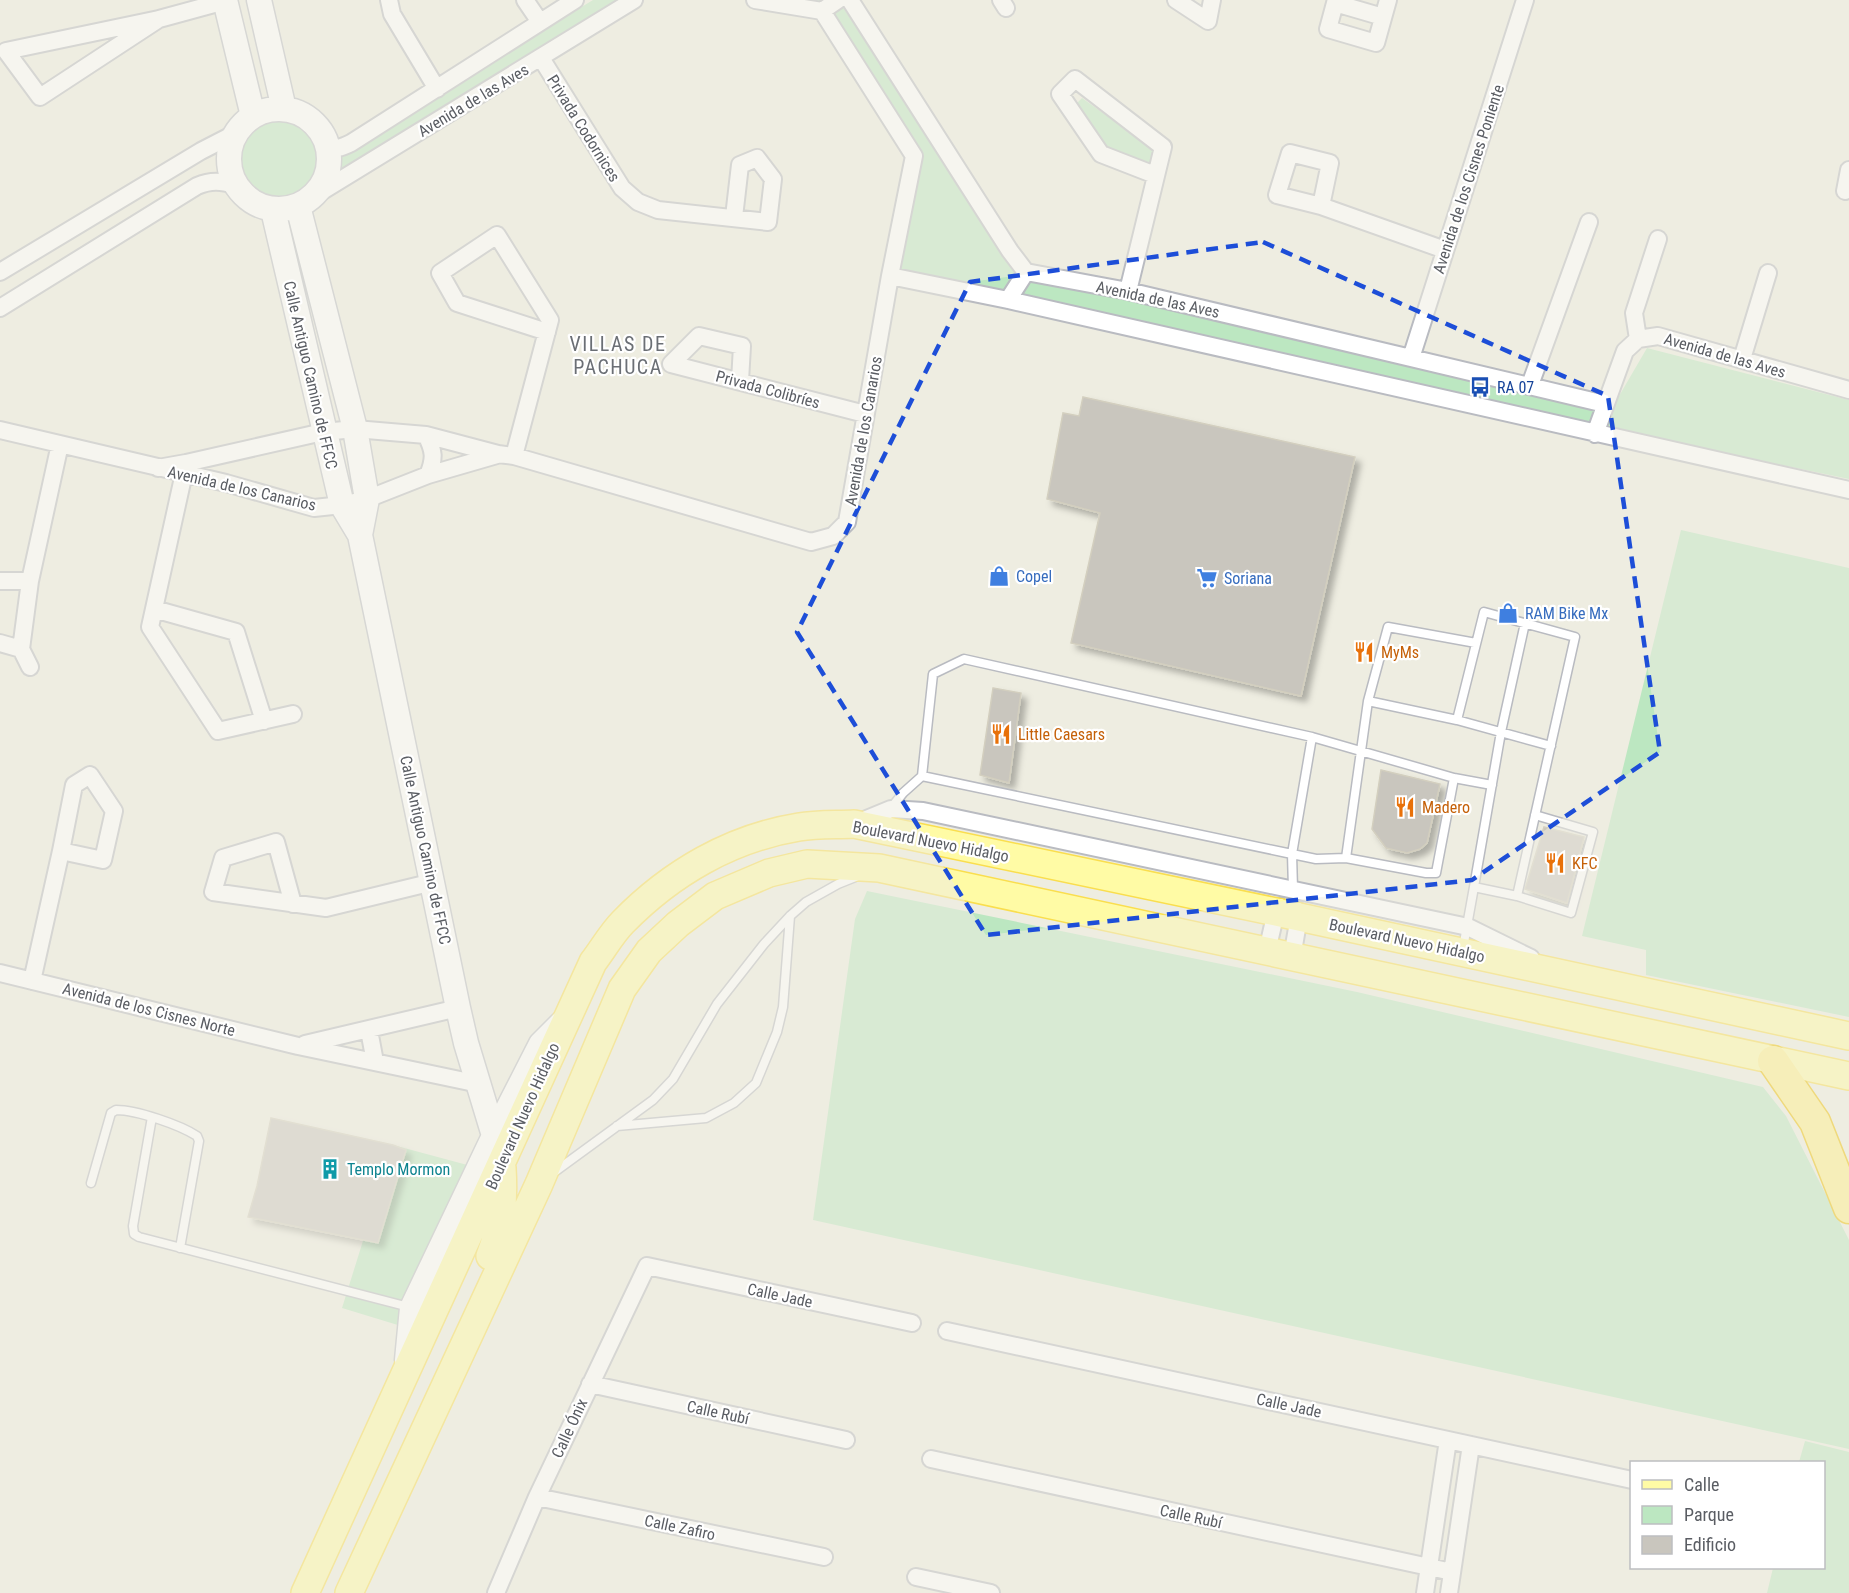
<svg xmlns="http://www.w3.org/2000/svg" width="1849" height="1593" viewBox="0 0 1849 1593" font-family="'Roboto Condensed',sans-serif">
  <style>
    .green { fill: #bce7c1 }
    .building { fill: #c9c6be; stroke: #d3cfbf; stroke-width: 1.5; filter: url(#shadow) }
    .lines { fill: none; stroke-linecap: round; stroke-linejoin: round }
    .lane-casing { stroke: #b9bbc1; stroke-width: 11 }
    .street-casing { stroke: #b9bbc1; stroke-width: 20 }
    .secondary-casing { stroke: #babdc4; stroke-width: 27 }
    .primary-casing { stroke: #fade4e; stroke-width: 30 }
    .highway-casing { stroke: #efc100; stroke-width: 33 }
    .lane { stroke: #fff; stroke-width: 8 }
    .street { stroke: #fff; stroke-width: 16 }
    .secondary { stroke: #fff; stroke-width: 24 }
    .primary { stroke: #fffba5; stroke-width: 27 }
    .highway { stroke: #ffef87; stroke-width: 30 }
    .marked { fill: none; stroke: #1d4ed8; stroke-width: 4.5; stroke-dasharray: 12 8; stroke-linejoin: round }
    .labels { text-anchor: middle; stroke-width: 4.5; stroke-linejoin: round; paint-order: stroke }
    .street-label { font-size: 16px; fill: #5a5d63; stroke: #fff }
    .transit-label { font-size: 16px; fill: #164399; stroke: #fff; text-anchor: start }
    .shop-label { font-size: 16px; fill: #366cbe; stroke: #fff; text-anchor: start }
    .food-label { font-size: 16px; fill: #c56008; stroke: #fff; text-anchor: start }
    .culture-label { font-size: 16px; fill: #0d838f; stroke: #fff; text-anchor: start }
    .quarter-label { font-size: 20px; letter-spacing: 1.5px; fill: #6b6f75; stroke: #fff }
  </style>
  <defs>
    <filter id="shadow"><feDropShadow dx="5.5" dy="5.5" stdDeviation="3" flood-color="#0004"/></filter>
  </defs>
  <rect width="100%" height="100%" fill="#eeede1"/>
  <path class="green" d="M593 0H627L297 201 279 203 260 196 244 182 236 154 244 132 269 115H287L317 130 327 162Z
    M789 0H838L1020 273 1612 408 1647 348 1849 400V479L1617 431 899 271 919 158 831 16Z
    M1082 98 1156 151 1151 164 1105 149 1072 108Z
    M1681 530 1849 568V1017L1646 975V950L1582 936Z
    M867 891 1357 992 1763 1087 1786 1116 1849 1240V1449L813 1220 855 919Z
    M393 1145 486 1170 424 1333 342 1308Z
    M1805 1441 1849 1452V1593H1767L1773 1568H1824V1462H1799Z"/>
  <path class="building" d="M1083 397 1355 457 1301 696 1071 643 1100 513 1047 499 1063 413 1079 416Z
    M993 688 1021 693 1009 783 980 775Z
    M1381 770 1440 784 1427 843 1420 849 1407 853 1386 848 1372 829Z
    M1544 827 1584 837 1567 903 1525 889Z
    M271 1118 393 1145 406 1150 378 1243 248 1217 257 1186Z"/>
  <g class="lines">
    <g class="lane-casing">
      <path id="lane" d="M1368 701 1457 720
        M1454 778 1436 873H1426L1346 858 1316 859 1292 854 922 776 933 674 964 659 1312 737 1454 778 1492 785
        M891 808 903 793 922 776
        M1346 858 1368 701 1388 627 1476 643
        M1474 887 1501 732 1525 623
        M1293 889 1292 854 1312 737
        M1517 896 1571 913 1593 832 1535 815
        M1463 948 1474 887 1517 896 1575 637 1484 612 1457 720 1551 746
        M152 1117 133 1226 134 1234 139 1237 409 1307
        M617 1126 706 1118 734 1103 756 1083 777 1032 783 1007 790 916
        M553 1173 653 1100 673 1079 717 1004 764 944 790 916 806 902 838 884 858 876
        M91 1183 111 1113 116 1110C137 1110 180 1125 197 1136L199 1141 180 1248"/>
    </g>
    <g class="street-casing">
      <path id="street" d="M389 0 392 14 437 89
        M525 0 540 22
        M755 0 822 11 914 156
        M850 0 1010 251 1026 272 1128 291 1605 404
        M1001 0 1006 8
        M1176 0 1208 21 1212 0
        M822 11 838 0
        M1383 17 1335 3 1328 29 1376 43 1388 0
        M159 19 40 97 6 51 159 19 225 1
        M541 58 622 188 638 202 658 210 768 222 773 179 757 158 740 165 734 217
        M326 144C336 150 341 148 351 143L575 0
        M1845 191 1849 170
        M311 198 634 0
        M1321 206 1330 163 1290 153 1277 195 1321 206 1445 250
        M0 272 201 151 236 133
        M890 276 1008 300 1849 490
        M1128 291 1163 147 1075 79 1060 94 1101 154 1155 175
        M1008 300 1026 272
        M0 308 197 186C211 180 221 181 235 185
        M1638 339 1634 313 1658 239
        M1411 358 1525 0
        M1742 359 1768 273
        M671 364 865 414
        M671 364 699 336 742 346 740 381
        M1530 385 1589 222
        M0 430 226 483 314 508 342 505 367 499 428 475 497 455
        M1595 434 1625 351 1638 339 1658 336 1849 390
        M426 435C434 451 435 458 428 475
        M514 456 550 320 497 235 440 273 457 303 547 332
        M186 464 150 627 218 731 293 714
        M158 468 186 463 323 432 355 429 426 435 498 454 514 456 811 542 833 536 847 522 890 276 914 156
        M0 581H30
        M154 609 236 632 264 721
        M0 643 21 649
        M30 667 21 649 30 581 60 444
        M857 823 891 809 923 811 1468 927 1531 958
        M293 904 276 842 223 858 213 892 326 908 433 882
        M1267 951 1276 912 1280 907
        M1292 957 1299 917 1298 911
        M0 973 298 1046 479 1084
        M32 981 61 851 74 785 90 775 114 811 103 860 61 851
        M369 1030 375 1062
        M305 1044 458 1008
        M947 1331 1632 1480
        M590 1384 846 1440
        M931 1459 1452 1572
        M537 1497 824 1557
        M916 1577 991 1593
        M496 1593 537 1497 647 1266 912 1323
        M1425 1593 1448 1440
        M1449 1593 1471 1445"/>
    </g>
    <g class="secondary-casing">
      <path id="secondary" d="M225 0 253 116
        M259 0 284 109
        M229 159a50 50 0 1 1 100 0a50 50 0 1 1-100 0Z
        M298 206 355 429 367 499 360 535
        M273 210 342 505 360 535 458 1008 466 1043 502 1162
        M407 1360 412 1308 494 1136 541 1044 562 1023"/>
    </g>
    <g class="primary-casing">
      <path id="primary" d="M490 1256C502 1226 504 1200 502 1168
        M305 1593 593 962C603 949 612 933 623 922 671 873 731 838 799 827 817 824 836 825 854 824L1276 912 1849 1036
        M349 1593 539 1184 622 989 649 951 678 924 715 896 769 873 807 864 879 868 1849 1076"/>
    </g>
    <g class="highway-casing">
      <path id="highway" d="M1773 1061 1815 1122 1849 1208"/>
    </g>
    <use href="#lane" class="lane"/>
    <use href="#street" class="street"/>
    <use href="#secondary" class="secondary"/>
    <use href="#primary" class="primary"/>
    <use href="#highway" class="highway"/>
  </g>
  <path d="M0 0H1849V1593H0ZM1263 242 1608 396 1660 752 1472 880 986 935 797 632 970 282Z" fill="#eeede1" fill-opacity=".55" fill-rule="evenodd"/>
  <path class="marked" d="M1263 242 1608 396 1660 752 1472 880 986 935 797 632 970 282Z"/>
  <defs>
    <g id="bus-bare" transform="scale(1.62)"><path d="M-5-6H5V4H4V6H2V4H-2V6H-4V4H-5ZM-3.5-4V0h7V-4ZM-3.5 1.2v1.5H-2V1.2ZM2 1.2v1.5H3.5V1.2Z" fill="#1a4fb4" stroke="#fff" stroke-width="2.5" paint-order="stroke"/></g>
    <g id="shop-bare" transform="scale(1.62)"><path d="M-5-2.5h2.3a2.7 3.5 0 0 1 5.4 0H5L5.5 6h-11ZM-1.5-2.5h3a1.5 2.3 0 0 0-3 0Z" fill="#3f7fe0" stroke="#fff" stroke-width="2.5" paint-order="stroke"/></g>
    <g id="supermarket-bare" transform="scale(1.62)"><path d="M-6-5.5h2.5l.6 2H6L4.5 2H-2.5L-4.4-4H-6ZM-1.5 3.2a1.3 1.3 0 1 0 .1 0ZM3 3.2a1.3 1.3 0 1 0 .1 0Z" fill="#3f7fe0" stroke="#fff" stroke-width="2.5" paint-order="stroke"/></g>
    <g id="restaurant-bare" transform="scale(1.62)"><path d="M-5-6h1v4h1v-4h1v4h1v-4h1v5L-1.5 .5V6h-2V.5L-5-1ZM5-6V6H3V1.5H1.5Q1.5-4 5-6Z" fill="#e8710a" stroke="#fff" stroke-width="2.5" paint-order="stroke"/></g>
    <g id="building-bare" transform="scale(1.62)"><path d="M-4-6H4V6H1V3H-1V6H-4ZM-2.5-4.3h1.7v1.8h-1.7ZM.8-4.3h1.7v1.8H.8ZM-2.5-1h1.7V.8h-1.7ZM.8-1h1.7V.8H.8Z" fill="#0f9aa8" stroke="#fff" stroke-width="2.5" paint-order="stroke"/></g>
  </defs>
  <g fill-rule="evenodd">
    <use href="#bus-bare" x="1480" y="387"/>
    <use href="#shop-bare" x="999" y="576"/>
    <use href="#supermarket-bare" x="1207" y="578"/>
    <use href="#shop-bare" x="1508" y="613"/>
    <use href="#restaurant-bare" x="1364" y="652"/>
    <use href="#restaurant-bare" x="1001" y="734"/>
    <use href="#restaurant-bare" x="1405" y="807"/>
    <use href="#restaurant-bare" x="1555" y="863"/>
    <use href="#building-bare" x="330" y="1169"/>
  </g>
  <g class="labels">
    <g class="street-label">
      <text transform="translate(473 100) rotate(-31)" y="6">Avenida de las Aves</text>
      <text transform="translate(584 128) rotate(58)" y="6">Privada Codornices</text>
      <text transform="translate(1468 179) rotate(-72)" y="6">Avenida de los Cisnes Poniente</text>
      <text transform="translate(1158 299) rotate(12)" y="6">Avenida de las Aves</text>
      <text transform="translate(1725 355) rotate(16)" y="6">Avenida de las Aves</text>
      <text transform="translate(311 375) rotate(77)" y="6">Calle Antiguo Camino de FFCC</text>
      <text transform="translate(768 389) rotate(15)" y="6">Privada Colibríes</text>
      <text transform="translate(863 431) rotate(-80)" y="6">Avenida de los Canarios</text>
      <text transform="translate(242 488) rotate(13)" y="6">Avenida de los Canarios</text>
      <text transform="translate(931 841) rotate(11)" y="6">Boulevard Nuevo Hidalgo</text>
      <text transform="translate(426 850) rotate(78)" y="6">Calle Antiguo Camino de FFCC</text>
      <text transform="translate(1407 940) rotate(12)" y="6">Boulevard Nuevo Hidalgo</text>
      <text transform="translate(149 1009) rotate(14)" y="6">Avenida de los Cisnes Norte</text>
      <text transform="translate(522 1116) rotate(-66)" y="6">Boulevard Nuevo Hidalgo</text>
      <text transform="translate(780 1295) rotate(12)" y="6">Calle Jade</text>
      <text transform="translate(1289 1405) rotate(12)" y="6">Calle Jade</text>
      <text transform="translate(718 1412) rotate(12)" y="6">Calle Rubí</text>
      <text transform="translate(569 1428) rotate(-65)" y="6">Calle Ónix</text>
      <text transform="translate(1191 1516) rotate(12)" y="6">Calle Rubí</text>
      <text transform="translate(680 1527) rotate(12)" y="6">Calle Zafiro</text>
    </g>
    <g class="transit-label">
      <text x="1497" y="393">RA 07</text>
    </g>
    <g class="shop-label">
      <text x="1016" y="582">Copel</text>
      <text x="1224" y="584">Soriana</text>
      <text x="1525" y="619">RAM Bike Mx</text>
    </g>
    <g class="food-label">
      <text x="1381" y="658">MyMs</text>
      <text x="1018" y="740">Little Caesars</text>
      <text x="1422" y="813">Madero</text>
      <text x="1572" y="869">KFC</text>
    </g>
    <g class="culture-label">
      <text x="347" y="1175">Templo Mormon</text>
    </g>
    <g class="quarter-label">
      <text x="618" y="351">VILLAS DE<tspan x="618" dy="23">PACHUCA</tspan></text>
    </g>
  </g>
  <rect x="1630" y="1461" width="195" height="108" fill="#ffffff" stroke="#bdbec1" stroke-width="1.5"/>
  <rect x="1642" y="1480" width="30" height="9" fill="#fffba5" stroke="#bdbec1" stroke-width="1.5"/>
  <text x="1684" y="1491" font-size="18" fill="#5a5d63">Calle</text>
  <rect x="1642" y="1506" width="30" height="18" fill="#bce7c1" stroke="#bdbec1" stroke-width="1.5"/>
  <text x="1684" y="1521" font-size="18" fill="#5a5d63">Parque</text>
  <rect x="1642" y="1536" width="30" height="18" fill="#c9c6be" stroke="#bdbec1" stroke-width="1.5"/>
  <text x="1684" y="1551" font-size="18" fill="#5a5d63">Edificio</text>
</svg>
